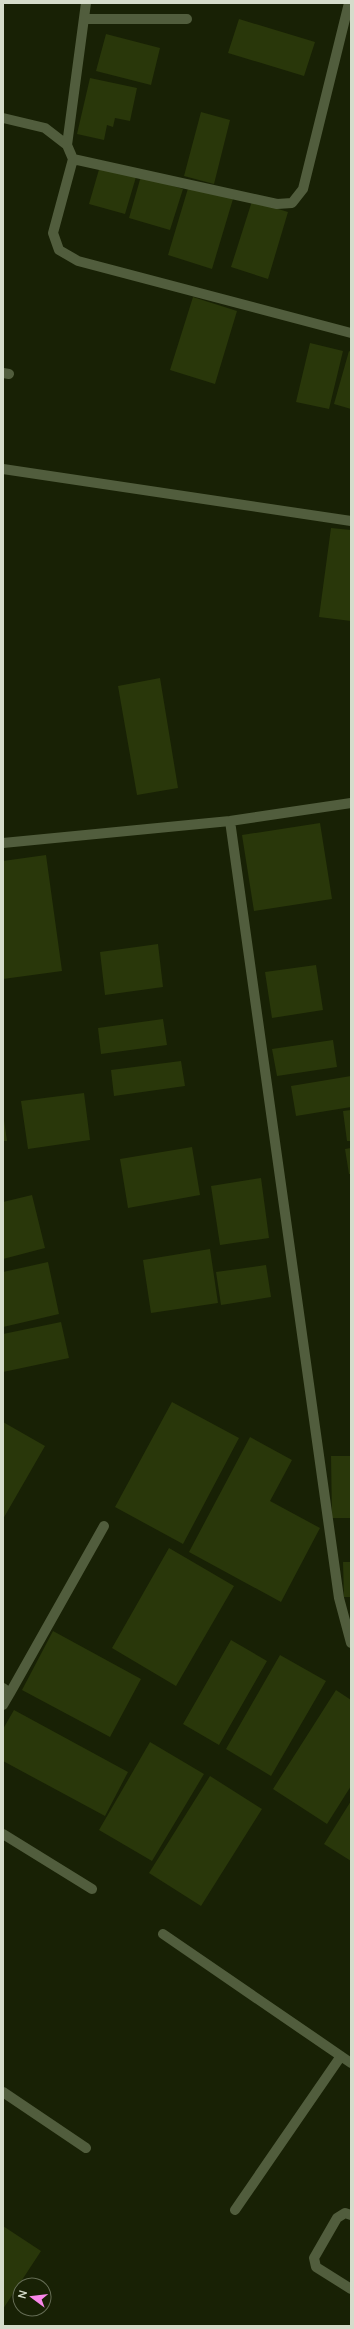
<svg xmlns="http://www.w3.org/2000/svg" width="354" height="2329" viewBox="0 0 354 2329" font-family="Manrope,sans-serif">
  <style>
    .building { fill: #29370a }
    .lines { fill: none; stroke-linecap: round; stroke-linejoin: round }
    .street { stroke: #515d3d; stroke-width: 10 }
  </style>
  <rect width="100%" height="100%" fill="#182105"/>
  <path class="building" d="M239 19 315 42 304 76 228 53Z
    M106 34 160 48 151 85 96 71Z
    M90 78 137 88 130 121 115 118 113 127 107 125 104 140 77 134Z
    M201 112 230 120 214 184 184 176Z
    M100 166 136 177 125 214 89 204Z
    M141 176 183 189 170 230 129 218Z
    M189 185 233 199 212 269 168 255Z
    M252 201 288 212 268 279 231 267Z
    M193 297 237 311 215 384 170 370Z
    M310 343 343 351 329 409 296 402Z
    M349 351 351 352V409L334 404Z
    M331 528 351 530V621L319 617Z
    M160 678 178 788 137 795 118 686Z
    M320 823 332 899 254 911 242 835Z
    M46 855 62 971 3 979V861Z
    M158 944 163 987 105 995 100 952Z
    M316 965 323 1010 272 1018 265 972Z
    M163 1019 167 1045 101 1054 98 1028Z
    M333 1040 337 1067 277 1076 272 1049Z
    M181 1061 185 1086 114 1096 111 1070Z
    M351 1076V1107L296 1116 291 1086Z
    M84 1093 90 1140 28 1149 21 1101Z
    M351 1110V1141H347L343 1111Z
    M3 1113 7 1141H3Z
    M192 1147 200 1195 128 1208 120 1159Z
    M351 1148V1174H349L345 1149Z
    M261 1178 269 1238 220 1245 211 1186Z
    M32 1195 45 1248 3 1259V1202Z
    M210 1249 218 1303 151 1313 143 1260Z
    M48 1262 59 1314 3 1327V1272Z
    M266 1265 271 1297 221 1305 216 1272Z
    M61 1322 69 1358 3 1372V1334Z
    M172 1402 239 1438 183 1544 115 1507Z
    M3 1422 45 1446 3 1519Z
    M250 1437 292 1460 270 1501 320 1528 281 1602 189 1552Z
    M331 1456H351V1518H332Z
    M169 1548 234 1586 176 1686 112 1648Z
    M343 1562H351V1597H344Z
    M53 1631 141 1679 110 1737 22 1690Z
    M231 1640 267 1661 219 1745 183 1724Z
    M280 1655 326 1681 271 1776 226 1749Z
    M336 1690 351 1700V1786L327 1824 273 1789Z
    M14 1710 128 1772 105 1816 3 1761V1729Z
    M150 1742 204 1774 152 1861 99 1830Z
    M210 1776 262 1809 201 1906 149 1873Z
    M351 1801V1861L324 1844Z
    M3 2226 41 2251 3 2309Z"/>
  <g class="lines">
    <path class="street" d="M84 19H187
      M3 118 45 128 67 145 73 159 53 233 59 250 78 261 351 333
      M67 145 86 3
      M73 159 277 204 292 203 303 189 349 3
      M3 373 9 374
      M3 469 351 521
      M230 821 339 1598 351 1643
      M3 843 230 821 351 803
      M3 1688 10 1693 3 1705
      M10 1693 104 1526
      M3 1834 92 1889
      M163 1934 351 2063
      M3 2092 86 2148
      M235 2210 341 2056
      M351 2215 345 2213 337 2218 314 2258 316 2267 351 2289"/>
  </g>
  <rect width="354" height="2329" fill="none" stroke="#d5dccb" stroke-width="8"/>
  <g transform="translate(32 2297) rotate(285)"><circle r="19" fill="#182105" stroke="#646c54"/>
  <path d="M0-3L7 15L0 10L-7 15Z" fill="#f987e9"/>
  <text y="-6" font-size="11" font-weight="bold" text-anchor="middle" fill="#d5dccb">N</text>
  </g>
</svg>
